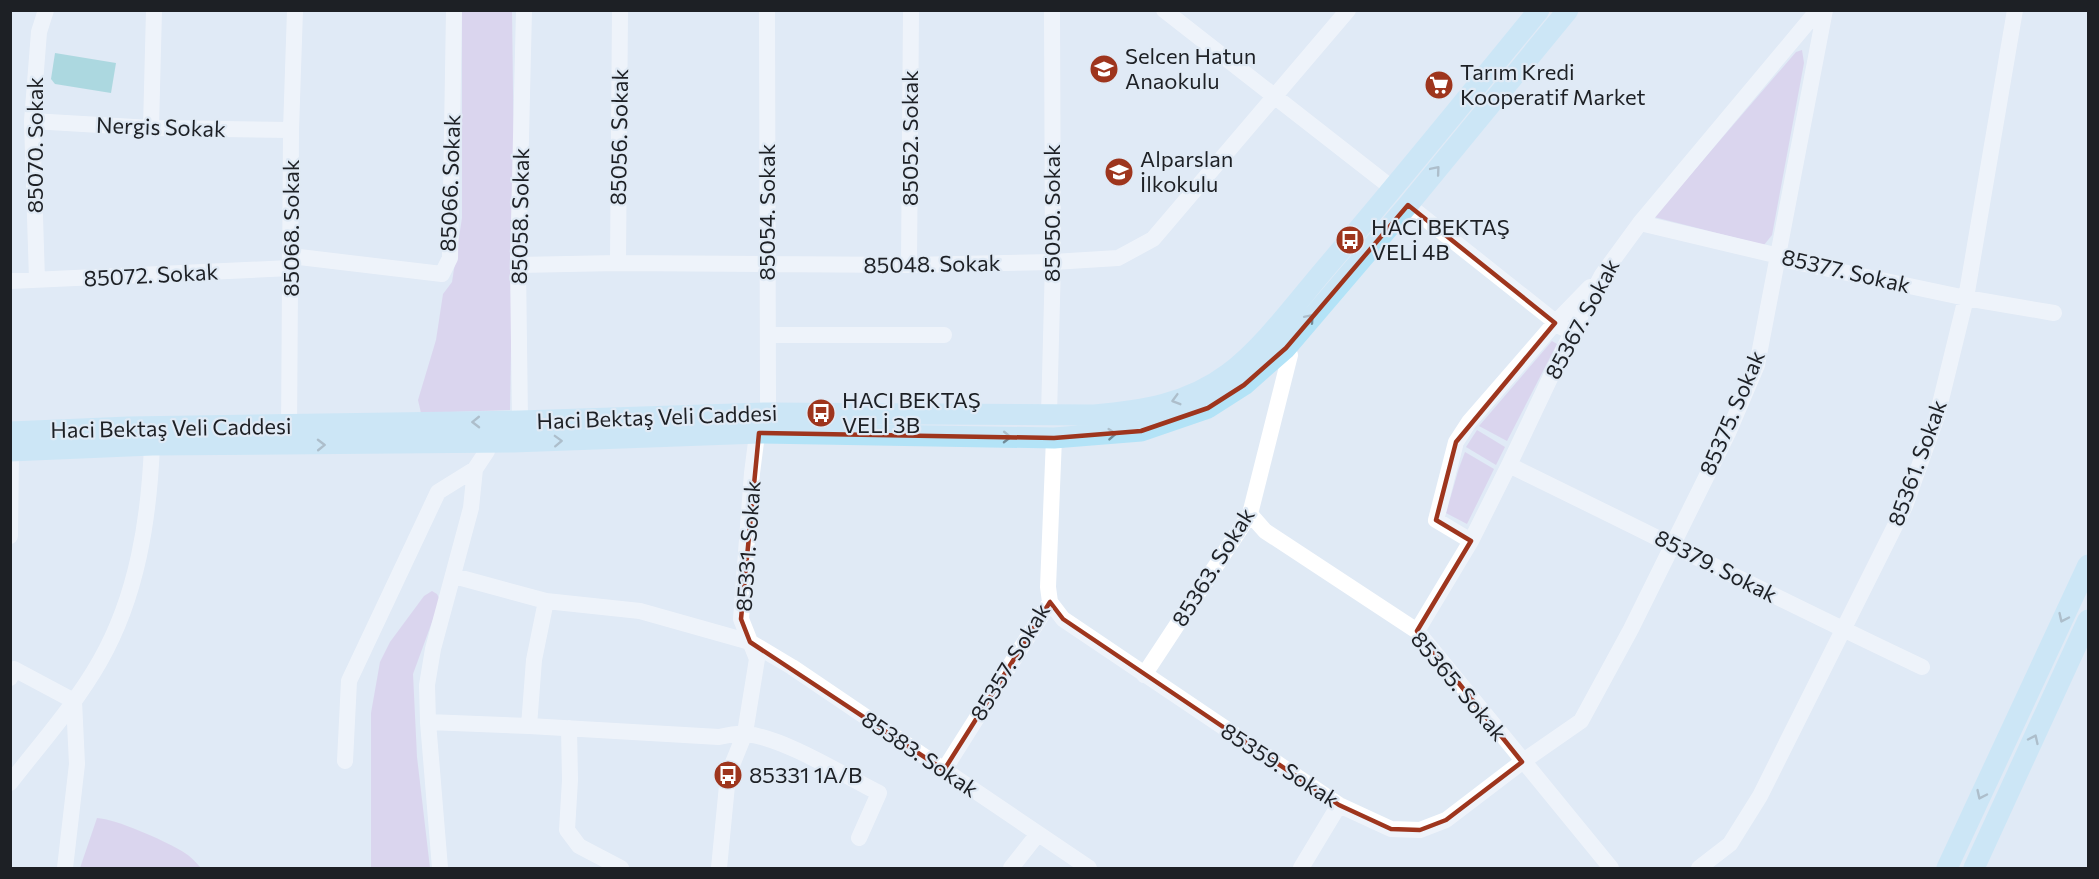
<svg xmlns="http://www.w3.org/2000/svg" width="2099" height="879" viewBox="0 0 2099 879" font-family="Commissioner,sans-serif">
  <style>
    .green { fill: #d3bde5 }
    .water { fill: #6ec4c5 }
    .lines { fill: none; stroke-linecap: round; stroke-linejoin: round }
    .minor { stroke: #fff; stroke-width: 16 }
    .major { stroke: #b3e3f7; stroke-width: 21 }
    .oneway { stroke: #708b98 }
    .marked { fill: none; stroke: #9e351d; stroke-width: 4.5; stroke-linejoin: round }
    .labels { text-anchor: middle; stroke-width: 4.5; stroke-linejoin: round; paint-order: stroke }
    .poi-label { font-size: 22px; fill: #1d2025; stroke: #e0eaf5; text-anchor: start }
    .street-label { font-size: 22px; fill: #1d2025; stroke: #e0eaf5 }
  </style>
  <rect width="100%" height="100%" fill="#e0eaf5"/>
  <path class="green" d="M462 11H512L514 170 510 410 421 413 418 400 436 340 443 294 452 282 462 218Z
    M1802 50 1804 63 1772 235 1764 245 1654 217 1796 52Z
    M1552 341 1557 344 1507 441 1479 426Z
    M1477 430 1505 447 1496 465 1466 447Z
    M1465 452 1494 469 1467 524 1446 513 1459 468Z
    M432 591 437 594 440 600 413 674 417 757 430 868H371V713L380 662 390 642 424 596Z
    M97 818C116 819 163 840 180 850 188 854 196 862 201 868H80Z"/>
  <path class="water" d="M55 53 116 63 111 93 55 84 51 79Z"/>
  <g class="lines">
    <path class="minor" d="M1164 10 1392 188
      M32 121 151 128 291 130
      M151 128 154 10
      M1408 205 1563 328
      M1640 223 1779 256 1786 260 1966 298 2054 313
      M291 256 442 274 450 258 454 10
      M618 263 620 10
      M518 265 618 263 909 265 1053 262 1118 258 1153 239 1348 10
      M909 265 911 10
      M37 280 32 121 39 32 46 10
      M10 281 291 268
      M768 335H944
      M1049 415 1053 262 1052 10
      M520 421 518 265 524 10
      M289 435 291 130 295 10
      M1509 465C1647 532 1784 602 1922 667
      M1250 514 1265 531 1417 631 1611 868
      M10 536 11 451
      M1471 541 1436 520 1456 442 1469 422 1555 323 1590 287
      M454 576 546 601 640 611 750 642 792 667 1089 868
      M1050 602 1063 619 1339 805 1391 829 1420 830 1446 820 1522 762 1581 721 1631 629 1728 433 1757 365 1825 10
      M1417 631 1471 541 1509 465 1571 334 1602 275 1640 223 1818 10
      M1144 675 1250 514 1290 355 1286 348
      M10 678 14 669 74 701 77 764 65 868
      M428 722 529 726 719 737C728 735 738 733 747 734 786 739 843 775 879 793L859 838
      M529 726 534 660 546 601
      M569 728 570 780 567 830 579 846 621 868
      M345 761 349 681 438 492 475 469
      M944 770 1050 602 1048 587 1054 438
      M10 783C41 743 75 705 100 661 137 596 149 520 152 445
      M440 868 428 722 427 685 433 649 471 508 475 469 487 451 488 443
      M719 868 728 775 745 733 757 659 741 619 752 473 756 442 768 406 767 10
      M1011 868 1037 835
      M1301 868 1339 805
      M1699 868 1730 844 1760 796 1905 506 1937 416 1966 298 2015 10"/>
    <path class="major" d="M10 432 129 427 520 421 766 413 1094 415C1142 411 1188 404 1228 374 1262 349 1296 303 1324 270 1397 185 1468 97 1539 10
      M10 451 152 445 513 442 759 433 1054 438 1141 431 1208 408 1244 385 1286 348 1408 205 1568 10
      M1947 868 2088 565
      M1974 868 2088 620"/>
  </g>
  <defs><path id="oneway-chevron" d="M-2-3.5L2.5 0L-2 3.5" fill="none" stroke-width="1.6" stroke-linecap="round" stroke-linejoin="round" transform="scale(1.5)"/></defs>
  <g class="oneway">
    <use href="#oneway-chevron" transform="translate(1436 170) rotate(-50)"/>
    <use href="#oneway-chevron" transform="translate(1310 318) rotate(-49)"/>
    <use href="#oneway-chevron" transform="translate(1176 400) rotate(164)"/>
    <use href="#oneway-chevron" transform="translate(476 422) rotate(179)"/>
    <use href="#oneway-chevron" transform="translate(1112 434) rotate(-4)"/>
    <use href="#oneway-chevron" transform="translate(1007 437) rotate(1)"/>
    <use href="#oneway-chevron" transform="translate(558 441) rotate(-2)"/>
    <use href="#oneway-chevron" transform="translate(321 445) rotate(-1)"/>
    <use href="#oneway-chevron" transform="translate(2063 618) rotate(115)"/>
    <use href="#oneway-chevron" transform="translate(2034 739) rotate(-65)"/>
    <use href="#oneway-chevron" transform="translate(1981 795) rotate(115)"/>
  </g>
  <path d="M0 0H2099V879H0ZM1408 205 1555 323 1456 442 1436 520 1471 541 1417 631 1522 762 1446 820 1420 830 1391 829 1339 805 1063 619 1050 602 944 770 750 642 741 619 759 433 1054 438 1141 431 1208 408 1244 385 1286 348Z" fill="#e0eaf5" fill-opacity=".55" fill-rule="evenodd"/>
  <path class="marked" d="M1408 205 1555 323 1456 442 1436 520 1471 541 1417 631 1522 762 1446 820 1420 830 1391 829 1339 805 1063 619 1050 602 944 770 750 642 741 619 759 433 1054 438 1141 431 1208 408 1244 385 1286 348Z"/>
  <defs>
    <g id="school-disc" transform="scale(1.5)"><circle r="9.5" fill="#9e351d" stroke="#e0eaf5"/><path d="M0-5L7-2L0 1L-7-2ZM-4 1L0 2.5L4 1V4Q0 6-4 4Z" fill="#fff"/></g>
    <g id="supermarket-disc" transform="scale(1.5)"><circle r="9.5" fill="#9e351d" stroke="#e0eaf5"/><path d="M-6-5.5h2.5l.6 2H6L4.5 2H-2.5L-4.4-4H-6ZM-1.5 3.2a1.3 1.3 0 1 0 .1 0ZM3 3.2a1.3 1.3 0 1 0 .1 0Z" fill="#fff"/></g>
    <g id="bus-disc" transform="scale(1.5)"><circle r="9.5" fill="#9e351d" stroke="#e0eaf5"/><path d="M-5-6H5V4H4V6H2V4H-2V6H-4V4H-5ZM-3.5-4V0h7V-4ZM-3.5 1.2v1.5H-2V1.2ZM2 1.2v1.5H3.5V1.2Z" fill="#fff"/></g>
  </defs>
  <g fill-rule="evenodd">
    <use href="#school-disc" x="1104" y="69"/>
    <use href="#supermarket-disc" x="1439" y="85"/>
    <use href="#school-disc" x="1119" y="172"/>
    <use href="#bus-disc" x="1350" y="240"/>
    <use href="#bus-disc" x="821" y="413"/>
    <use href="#bus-disc" x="728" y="775"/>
  </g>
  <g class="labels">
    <g class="poi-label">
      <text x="1125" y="64">Selcen Hatun<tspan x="1125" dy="25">Anaokulu</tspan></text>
      <text x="1460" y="80">Tarım Kredi<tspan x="1460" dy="25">Kooperatif Market</tspan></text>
      <text x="1140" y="167">Alparslan<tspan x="1140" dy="25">İlkokulu</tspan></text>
      <text x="1371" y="235">HACI BEKTAŞ<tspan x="1371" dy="25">VELİ 4B</tspan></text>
      <text x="842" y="408">HACI BEKTAŞ<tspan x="842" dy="25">VELİ 3B</tspan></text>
      <text x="749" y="783">85331 1A/B</text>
    </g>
    <g class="street-label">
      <text transform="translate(161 127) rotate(2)" y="8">Nergis Sokak</text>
      <text transform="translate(619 137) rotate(-89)" y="8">85056. Sokak</text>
      <text transform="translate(910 138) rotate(-90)" y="8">85052. Sokak</text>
      <text transform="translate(35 145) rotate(-90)" y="8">85070. Sokak</text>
      <text transform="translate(450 183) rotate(-88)" y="8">85066. Sokak</text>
      <text transform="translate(767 212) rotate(-90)" y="8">85054. Sokak</text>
      <text transform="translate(1052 213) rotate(-90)" y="8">85050. Sokak</text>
      <text transform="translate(520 216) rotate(-89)" y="8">85058. Sokak</text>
      <text transform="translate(291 228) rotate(-90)" y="8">85068. Sokak</text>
      <text transform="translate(932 264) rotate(-1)" y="8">85048. Sokak</text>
      <text transform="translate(1846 271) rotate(13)" y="8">85377. Sokak</text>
      <text transform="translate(151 275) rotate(-3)" y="8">85072. Sokak</text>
      <text transform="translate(1582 319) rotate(-62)" y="8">85367. Sokak</text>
      <text transform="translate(1732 413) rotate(-67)" y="8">85375. Sokak</text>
      <text transform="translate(657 417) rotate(-2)" y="8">Haci Bektaş Veli Caddesi</text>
      <text transform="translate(171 428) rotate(-1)" y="8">Haci Bektaş Veli Caddesi</text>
      <text transform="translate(1917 463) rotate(-70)" y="8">85361. Sokak</text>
      <text transform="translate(748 546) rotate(-86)" y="8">85331. Sokak</text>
      <text transform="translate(1716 566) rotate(27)" y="8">85379. Sokak</text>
      <text transform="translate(1213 567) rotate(-58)" y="8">85363. Sokak</text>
      <text transform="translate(1010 662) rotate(-59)" y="8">85357. Sokak</text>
      <text transform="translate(1459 686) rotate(50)" y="8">85365. Sokak</text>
      <text transform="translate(920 754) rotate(34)" y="8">85383. Sokak</text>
      <text transform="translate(1280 765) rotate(33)" y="8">85359. Sokak</text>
    </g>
  </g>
  <rect width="2099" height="879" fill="none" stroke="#1d2025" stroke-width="24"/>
</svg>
